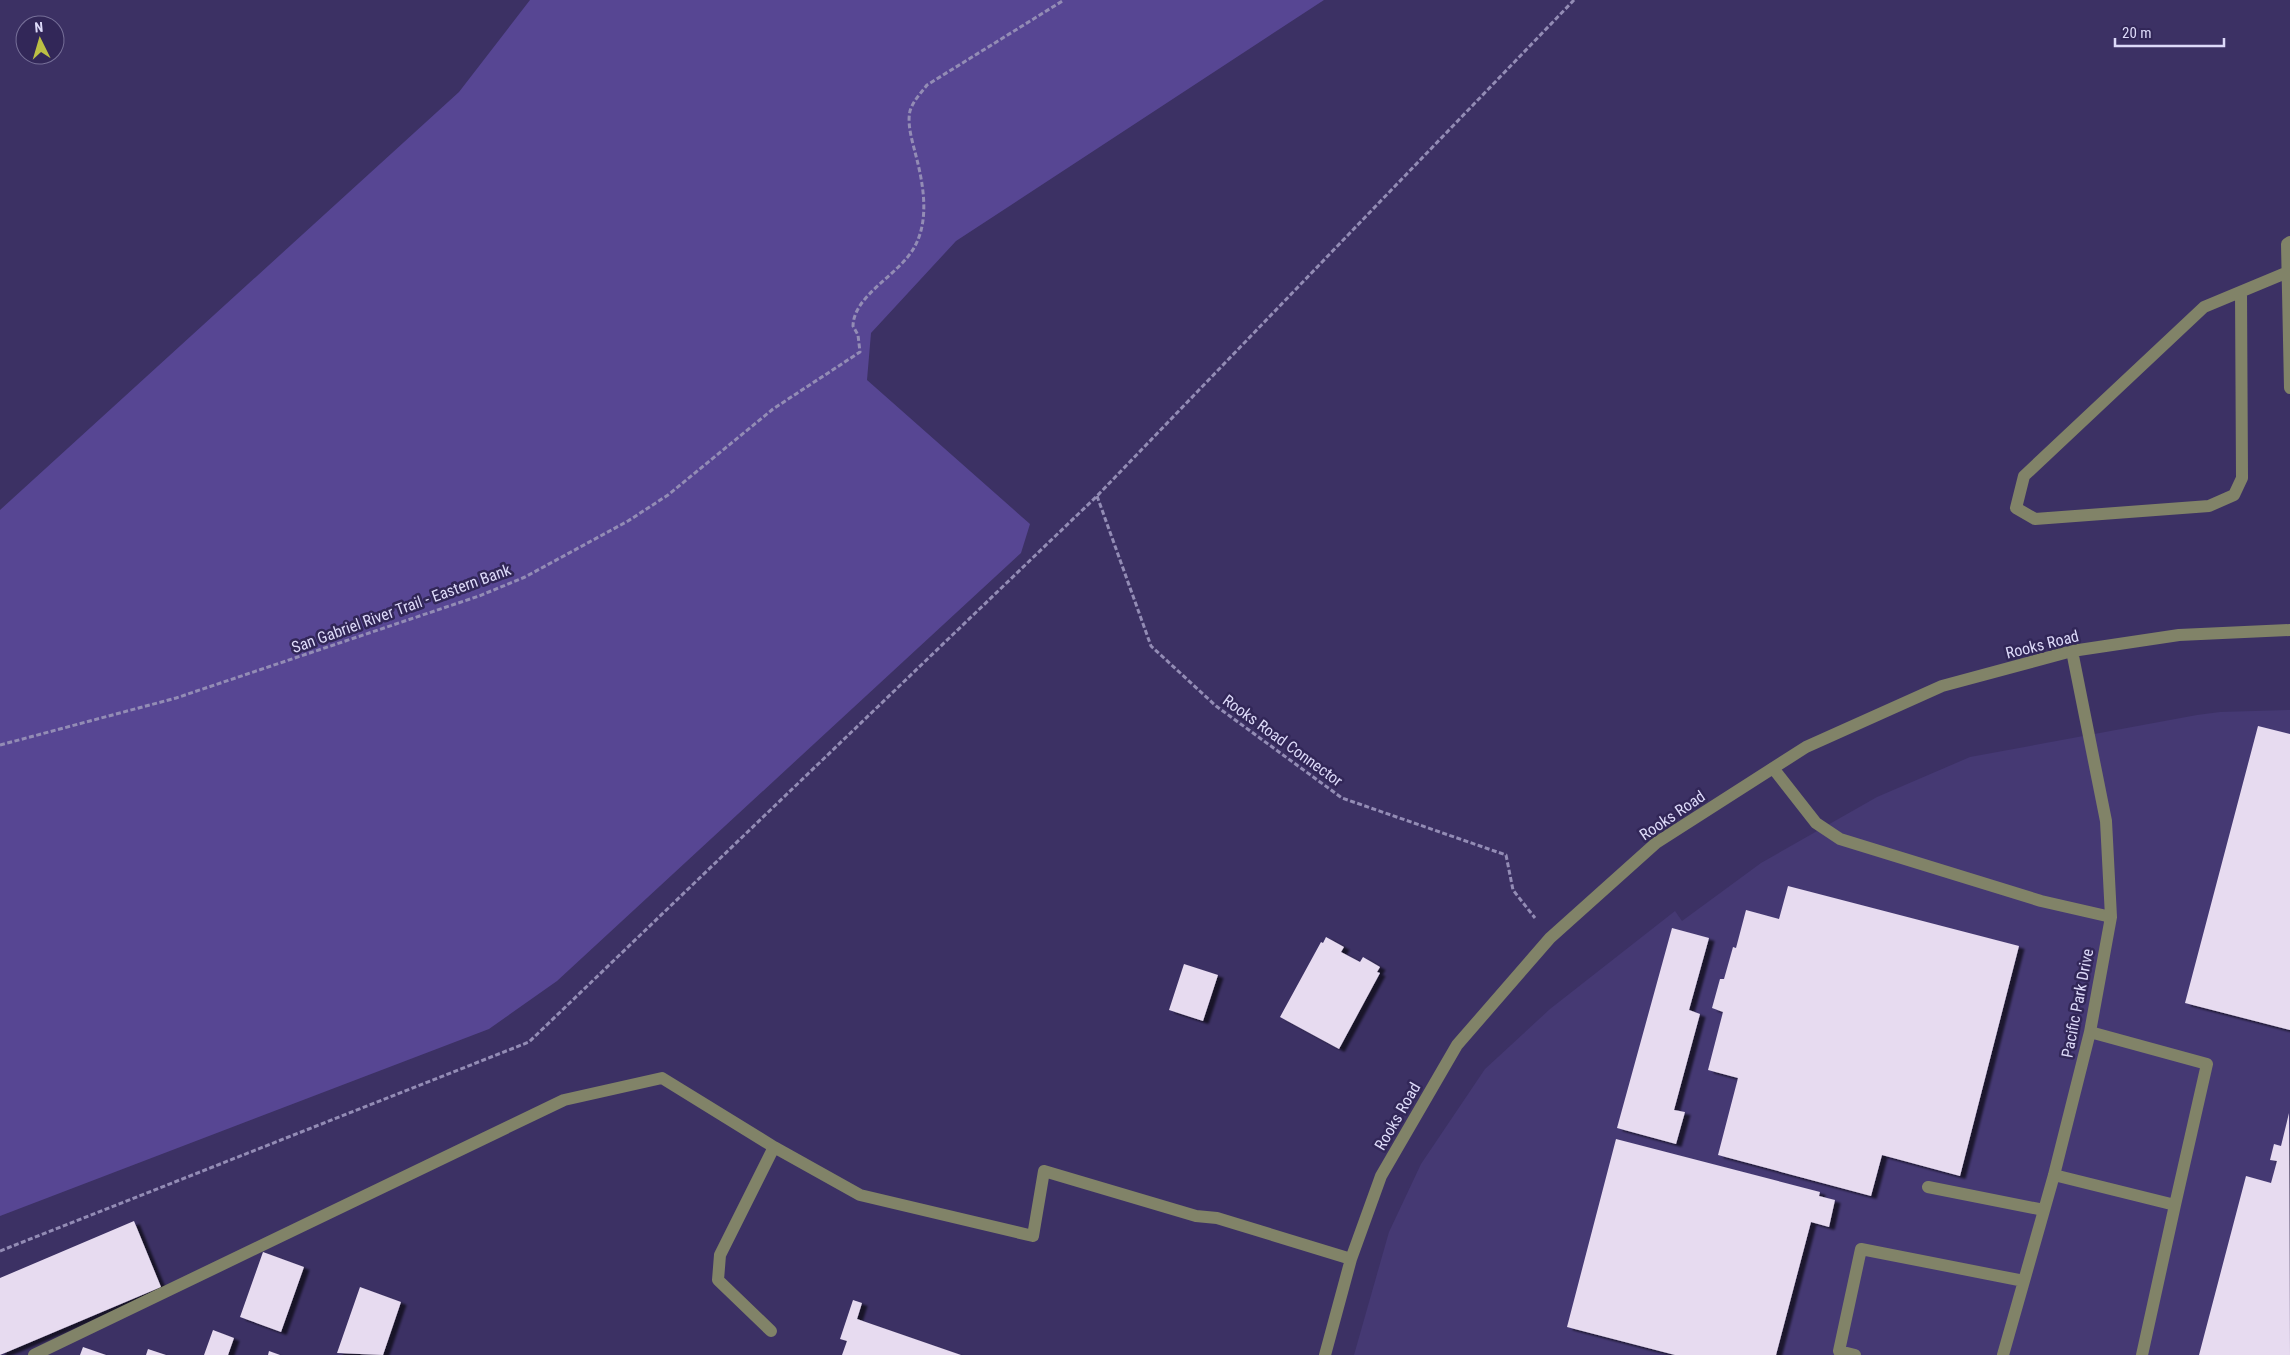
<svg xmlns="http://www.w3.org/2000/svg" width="2290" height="1355" viewBox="0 0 2290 1355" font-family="'Roboto Condensed',sans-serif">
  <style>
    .built { fill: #453973 }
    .green { fill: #574693 }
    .building { fill: #e7dbf0; filter: url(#shadow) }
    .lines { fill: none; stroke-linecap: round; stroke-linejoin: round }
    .path { stroke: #938cb5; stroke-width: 3; stroke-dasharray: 5 2.5; stroke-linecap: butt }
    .minor { stroke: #818368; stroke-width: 12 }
    .labels { text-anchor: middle; stroke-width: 5; stroke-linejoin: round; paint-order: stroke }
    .street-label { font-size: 16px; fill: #dddaf9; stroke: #322758 }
  </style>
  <defs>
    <filter id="shadow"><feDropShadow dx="5.5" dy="3" stdDeviation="1" flood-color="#0009"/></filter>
  </defs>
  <rect width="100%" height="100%" fill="#3c3164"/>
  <path class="built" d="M2290 710V1355H1354L1389 1232 1421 1164 1485 1069 1550 1009 1675 911 1682 921 1761 863 1877 797 1970 757 2197 715 2220 712Z"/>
  <path class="green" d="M530 0H1324L956 241 871 333 867 380 1030 524 1021 553 557 981 489 1029 0 1216V510L459 92Z"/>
  <path class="building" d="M2258 726 2290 734V1030L2185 1003Z
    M1788 886 2019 946 1960 1176 1882 1155 1871 1196 1718 1155 1738 1078 1708 1070 1723 1012 1712 1008 1720 979H1724L1733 947 1736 948 1746 910 1779 919Z
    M1672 928 1709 938 1689 1010 1700 1014 1674 1110 1685 1112 1676 1144 1617 1128Z
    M1326 937 1344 947 1341 952 1360 962 1363 957 1380 967 1377 972 1380 973 1339 1049 1280 1017 1321 942 1323 943Z
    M1184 964 1218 975 1203 1021 1169 1010Z
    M2289 1113 2290 1355H2199L2246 1176 2271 1183 2277 1161 2270 1160 2274 1144 2281 1146Z
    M1616 1139 1820 1192 1819 1196 1835 1200 1829 1227 1811 1222 1776 1355H1675L1567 1327Z
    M134 1221 161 1287 0 1355V1278Z
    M263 1252 304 1267 281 1332 240 1317Z
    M360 1287 401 1302 383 1355 337 1353Z
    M853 1300 862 1303 857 1319 961 1355H842L847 1341 840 1339Z
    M213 1330 234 1338 228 1355H204Z
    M83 1347 106 1355H80Z
    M148 1349 166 1355H146Z
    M269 1351 280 1355H268Z"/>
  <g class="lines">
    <path class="path" d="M1097 496 1151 646 1216 706 1342 798 1506 855 1513 890 1535 918
      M0 745 176 698 479 596 525 577 628 521 668 495 773 409 860 352 858 335 853 326C854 294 900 275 915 246 930 218 923 182 915 152 912 140 907 124 910 111 913 101 921 93 927 85L1064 0
      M0 1251 529 1042 1097 496 1574 0"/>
    <path class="minor" d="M2290 242 2287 244 2290 388
      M2241 292 2242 478 2234 495 2209 506 2035 519 2016 508 2024 476 2204 307 2288 272
      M1773 768 1816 823 1840 839 2041 901 2111 917
      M2054 1175 2175 1205 2207 1064 2090 1032
      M1928 1187 2044 1210
      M771 1331 718 1280 720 1255 774 1147 860 1195 1033 1236 1044 1171 1196 1216 1217 1218 1351 1259
      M34 1355 564 1100 662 1078 774 1147
      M1325 1355 1351 1259 1381 1176 1457 1045 1550 938 1656 843 1806 747 1942 686 2072 651 2179 635 2290 630
      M1855 1355 1839 1351 1861 1249 2024 1281
      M2003 1355 2054 1175 2090 1032 2111 917 2106 821 2072 651
      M2142 1355 2175 1205"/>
  </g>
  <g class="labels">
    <g class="street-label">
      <text transform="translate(401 608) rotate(-20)" y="6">San Gabriel River Trail - Eastern Bank</text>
      <text transform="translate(2042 644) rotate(-14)" y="6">Rooks Road</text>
      <text transform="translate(1283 740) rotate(36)" y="6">Rooks Road Connector</text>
      <text transform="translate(1672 815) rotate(-34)" y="6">Rooks Road</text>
      <text transform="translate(2077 1003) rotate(-79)" y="6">Pacific Park Drive</text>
      <text transform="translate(1397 1116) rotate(-60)" y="6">Rooks Road</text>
    </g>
  </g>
  <g transform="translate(40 40) rotate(355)"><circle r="24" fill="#322758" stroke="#766f98"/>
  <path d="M0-4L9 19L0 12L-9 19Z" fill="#bcbf44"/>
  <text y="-8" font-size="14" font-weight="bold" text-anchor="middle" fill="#dddaf9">N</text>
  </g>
  <path d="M2115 38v8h109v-8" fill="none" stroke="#dddaf9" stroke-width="2.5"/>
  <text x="2122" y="38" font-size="15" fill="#dddaf9" stroke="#322758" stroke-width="4" paint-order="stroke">20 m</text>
</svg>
